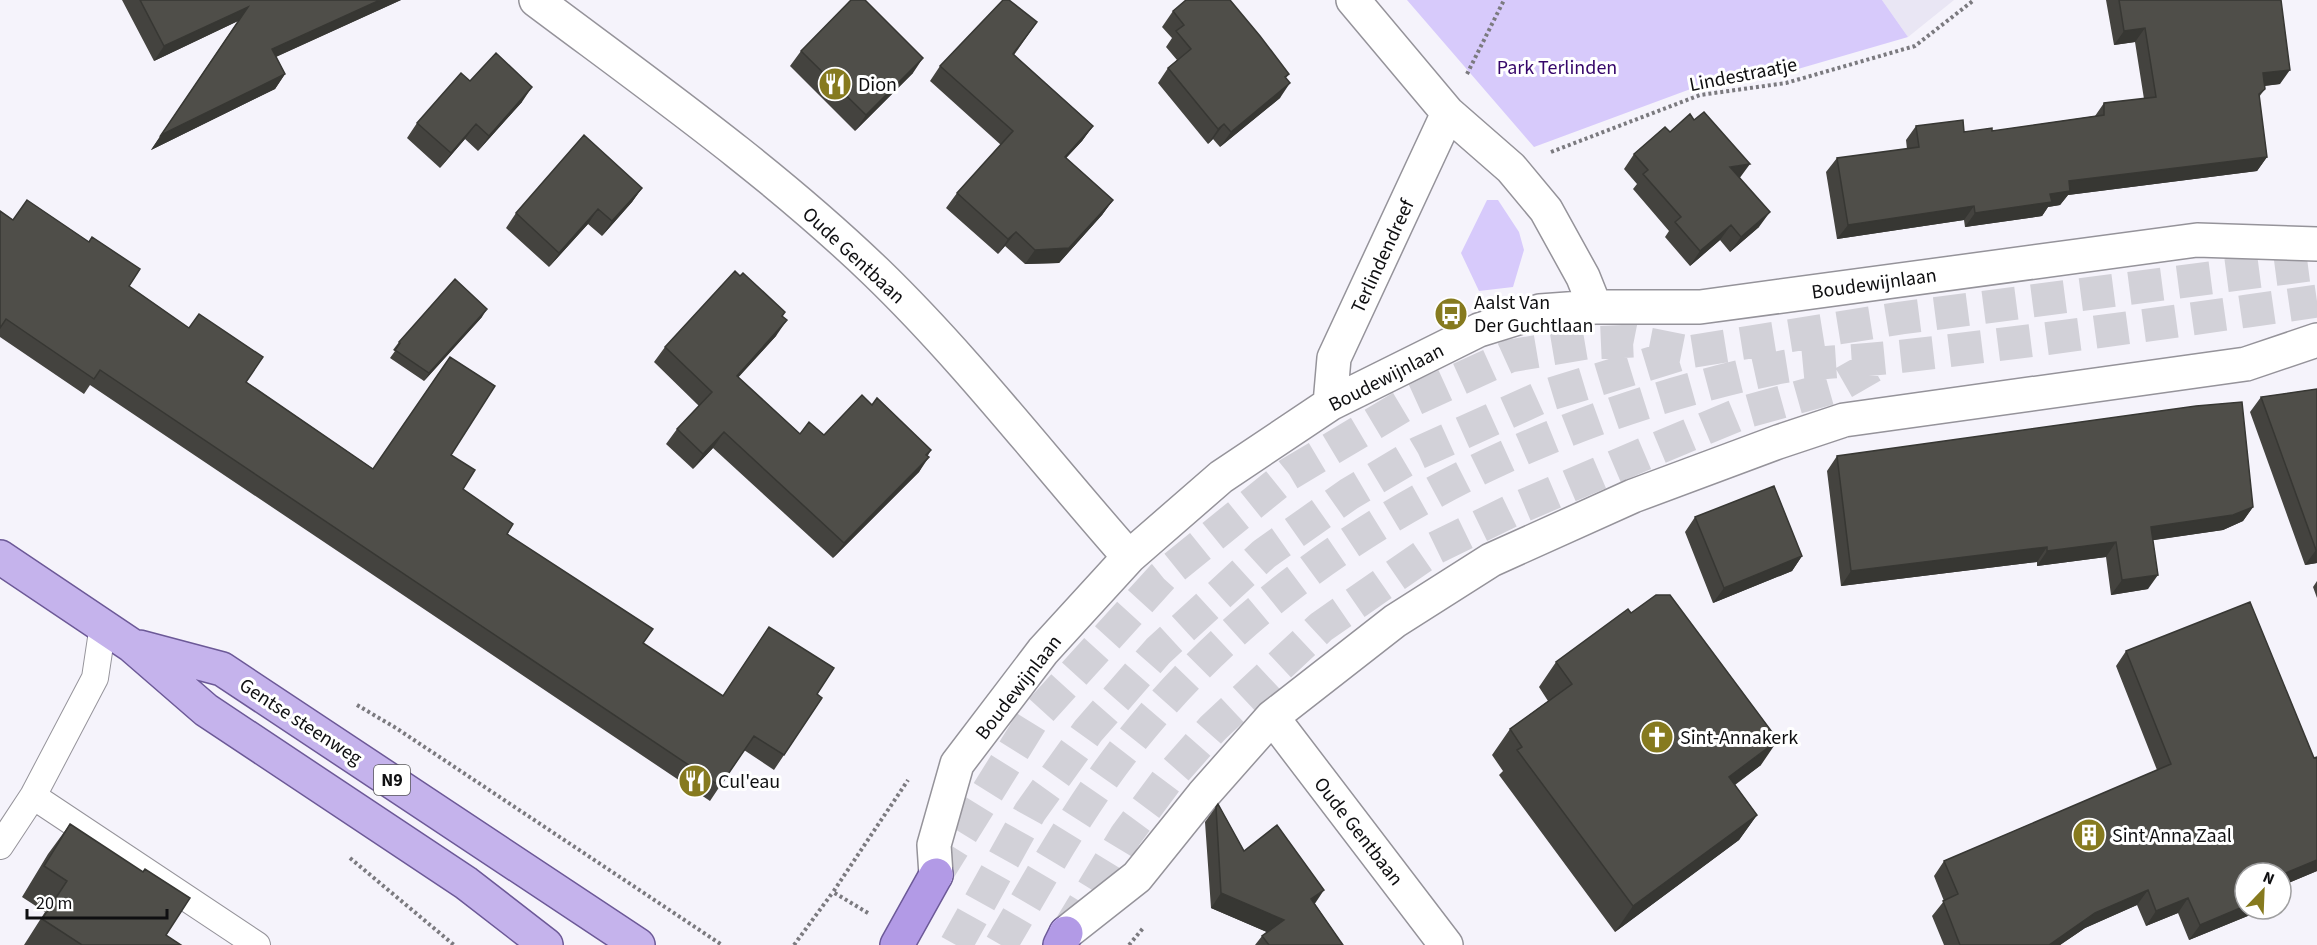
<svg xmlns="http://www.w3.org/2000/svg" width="2317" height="945" viewBox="0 0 2317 945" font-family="'Source Sans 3',sans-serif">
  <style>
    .built { fill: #e9e6f4 }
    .green { fill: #d7cafb }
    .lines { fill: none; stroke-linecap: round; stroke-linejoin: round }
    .trunk-tunnel { stroke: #d2d1d8; stroke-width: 33; stroke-dasharray: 33 16; stroke-linecap: butt }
    .service-casing { stroke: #95939a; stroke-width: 28 }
    .minor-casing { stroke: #95939a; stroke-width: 36 }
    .primary-casing { stroke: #6c5997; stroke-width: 36 }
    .trunk-casing { stroke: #6c5997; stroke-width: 36 }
    .path { stroke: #7b7a7f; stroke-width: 4; stroke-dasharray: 3 3; stroke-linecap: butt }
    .service { stroke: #fff; stroke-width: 26 }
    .minor { stroke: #fff; stroke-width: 33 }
    .primary { stroke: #c5b3ec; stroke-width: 33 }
    .trunk { stroke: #b29ae6; stroke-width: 33 }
    .wall { fill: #44433f }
    .shaded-wall { fill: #373733 }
    .building { fill: #4f4e49; stroke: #373733; stroke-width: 1.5 }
    .labels { text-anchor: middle; stroke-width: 6; stroke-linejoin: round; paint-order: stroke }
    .shield { fill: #fff; stroke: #575758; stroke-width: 1.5 }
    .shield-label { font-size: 18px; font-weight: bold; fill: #0f0f11 }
    .park-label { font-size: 20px; fill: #36076a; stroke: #fff }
    .street-label { font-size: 20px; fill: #0f0f11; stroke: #fff }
    .poi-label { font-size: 20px; fill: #0f0f11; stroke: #fff; text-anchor: start }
  </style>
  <rect width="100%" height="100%" fill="#f5f3fb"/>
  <path class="built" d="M1882 0H1954L1908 37Z"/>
  <path class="green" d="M1407 0H1882L1908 37 1791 71 1696 87 1534 147Z
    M1487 200H1498L1519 232 1524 250 1513 287 1479 291 1461 253Z"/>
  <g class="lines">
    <path class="trunk-tunnel" d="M936 875 1033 719 1162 577 1289 474 1413 400 1510 356 1587 343 1633 341 1684 351
      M1067 932 1126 835 1167 780 1213 728 1321 627 1435 548 1513 510 1651 451 1742 413 1838 386 1878 363
      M956 945 1030 812 1088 731 1158 651 1264 554 1349 494 1418 453 1544 396 1688 352 1901 318 2317 264
      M1001 945C1039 880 1075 814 1121 754 1279 547 1526 421 1777 368 1799 363 1824 363 1847 361 1880 359 1914 355 1947 351 2071 336 2194 319 2317 301"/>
    <g class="service-casing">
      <path id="service" d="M33 796 257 945
        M0 846 33 796 95 678 103 625"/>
    </g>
    <g class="minor-casing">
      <path id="minor" d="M536 0C652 87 771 171 876 272 967 360 1045 462 1129 557
        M1353 0 1448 113 1511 168 1546 210 1583 277 1595 307
        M1330 404 1334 358 1448 113
        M1272 717 1446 945
        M936 875 934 845 957 764 1043 651 1129 557 1221 477 1330 404 1479 330 1540 311 1595 307H1700L2197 240 2317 244
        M1066 933 1137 877 1203 795 1272 717 1395 621 1491 560 1633 496 1778 442 1844 420 2246 364 2317 340"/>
    </g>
    <g class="primary-casing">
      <path id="primary" d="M0 557 131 645 206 710 466 883 546 945
        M139 647 222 669 638 945"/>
    </g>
    <g class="trunk-casing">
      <path id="trunk" d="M897 945 936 875
        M1060 945 1066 933"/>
    </g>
    <path class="path" d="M1467 74 1504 0
      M1551 152 1700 95 1786 83 1915 46 1974 0
      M357 705 396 728 722 945
      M350 858 454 945
      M868 913 833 892 908 780
      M794 945 833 892
      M1129 945 1144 927"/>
    <use href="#service" class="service"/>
    <use href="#minor" class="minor"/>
    <use href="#primary" class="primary"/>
    <use href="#trunk" class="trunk"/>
  </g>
  <path class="wall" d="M122 0H401L276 57 285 74 275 89 151 150 238 21 154 61Z
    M2106 0H2281L2280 84 2265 86V89L2259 97 2267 157 2257 171 2068 195 2060 205 2048 207 2042 216 1965 227 1964 220 1837 239 1826 172 1837 158 1907 149 1906 140 1916 126 1964 132 1992 131 2095 116 2104 103 2144 99 2135 42 2114 45Z
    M1173 11 1289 74 1286 78 1280 98 1220 147 1213 139 1208 144 1158 83 1168 68 1177 60 1166 47 1172 38 1162 27Z
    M1037 22 1014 55 1093 126 1082 141 1066 158 1113 200 1102 215 1059 263 1025 264 1005 246 998 254 946 208 957 193 1001 145 930 81 940 66Z
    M801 51 913 73 855 131 790 66Z
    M470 81 522 102 478 151 465 139 440 168 407 138 417 123Z
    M1670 132 1740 178 1759 227 1730 252 1720 240 1690 266 1665 237 1669 231 1633 189 1637 184 1624 169 1634 154Z
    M642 188 632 202 602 236 588 224 549 267 506 228 516 213Z
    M0 211 13 220 129 286 246 382 373 469 451 455 463 489 507 534 643 643 723 696 817 694 784 755 774 770 744 750 710 801 90 385 84 394 0 337Z
    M782 316 776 336 738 377 800 434 824 435 872 405 931 450 919 472 833 558 713 448 693 469 666 444 677 429 699 406 654 362 665 347Z
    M482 317 424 381 390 358 395 351 393 350 399 342Z
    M2317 389V563L2305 565 2250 412 2261 397Z
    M1837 456 2253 507 2243 521 2223 530 2153 540 2148 589 2111 595 2106 557 2037 566V562L1841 586 1827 471Z
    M1695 517 1802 556 1792 571 1713 603 1685 532Z
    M2317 581V598L2313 587Z
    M1631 613 1761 765 1735 785 1757 815 1739 840 1615 932 1499 775 1503 771 1492 755 1510 729 1548 701 1539 687 1556 662Z
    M2126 651 2314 758 2317 757V871L2281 886V873H2245L2255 913 2189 940 2178 913 2146 926 2137 905 2085 928 2060 945H1944L1932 916 1944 901 1934 876 1944 861 2157 770 2116 666Z
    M1218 804 1244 851 1315 904 1343 945H1255L1262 936 1267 932 1211 908 1205 822Z
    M70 824 166 935 181 945H24L45 912 22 897 48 854Z"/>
  <path class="shaded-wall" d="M380 0H401L262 63 272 49Z
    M248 7 238 21 154 61 164 46Z
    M2145 28 2135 42 2114 45 2124 31Z
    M923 58 913 73 855 131 866 115Z
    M2290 70 2280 84 2253 87 2263 73Z
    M285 74 275 89 151 150 161 135Z
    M1290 83 1280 98 1220 147 1231 132Z
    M532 87 522 102 478 151 489 136Z
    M476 124 465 139 440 168 451 153Z
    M1224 124 1213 139 1208 144 1218 129Z
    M1093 126 1082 141 1054 171 1065 157Z
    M2267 157 2257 171 2068 195 2060 205 2048 207 2042 216 1965 227 1975 213 2050 194 2069 181Z
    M1750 164 1739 179 1730 167Z
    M642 188 632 202 602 236 612 221Z
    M1113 200 1102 215 1059 263 1025 264 1035 250Z
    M1974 206 1964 220 1837 239 1848 225Z
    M598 209 588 224 549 267 559 253Z
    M1770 212 1759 227 1730 252 1741 237Z
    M1731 225 1720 240 1690 266 1700 251Z
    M1016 232 1005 246 998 254 1008 239Z
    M487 309 482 317 424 381 429 373Z
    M787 320 776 336 726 391 737 376Z
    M724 432 713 448 693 469 703 454Z
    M929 457 919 472 833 558 844 543Z
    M2253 507 2243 521 2223 530 2141 542 2151 527Z
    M2116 542 2106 557 2037 566 2047 551Z
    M2047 547 2037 562 1841 586 1851 571Z
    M2316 550H2317V563L2305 565Z
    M1802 556 1792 571 1713 603 1724 588Z
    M2158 575 2148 589 2111 595 2122 580Z
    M1778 740 1761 765 1711 802 1729 777Z
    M1757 815 1739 840 1615 932 1633 906Z
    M2317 860V871L2281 886V875Z
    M1324 890 1314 905 1311 899Z
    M2148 890 2137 905 2085 928 2060 945H2049L2095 913Z
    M1221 893 1284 920 1274 935 1211 908Z
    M2188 898 2178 913 2146 926 2156 911Z
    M2245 906V909H2258L2255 913 2189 940 2200 925Z"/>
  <path class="building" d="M140 0H380L272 49 285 74 161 135 248 7 164 46Z
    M851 0H865L923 58 866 115 801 51Z
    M1003 0H1009L1037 22 1013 54 1093 126 1065 157 1113 200 1069 248 1035 250 1016 232 1008 239 957 193 1013 131 940 66Z
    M1186 0H1230L1260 36 1289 74 1285 77 1290 83 1231 132 1224 124 1218 129 1168 68 1191 49 1176 31 1184 25 1173 11Z
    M2119 0H2281L2290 70 2263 73 2265 89 2259 94 2267 157 2069 181 2070 191 2050 194 2052 202 1975 213 1974 206 1848 225 1837 158 1919 147 1916 126 1963 120 1964 132 1992 128V131L2104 115V103L2156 97 2145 28 2124 31Z
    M496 53 532 87 489 136 476 124 451 153 417 123 461 73 470 81Z
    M1704 112 1750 164 1730 167 1770 212 1741 237 1731 225 1700 251 1675 222 1681 217 1643 174 1648 170 1634 154 1665 127 1670 132 1690 114 1694 120Z
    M584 135 642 188 612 221 598 209 559 253 516 213Z
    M27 200 89 242 92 237 140 269 129 286 189 328 199 314 263 357 246 382 373 469 450 357 495 386 451 455 475 470 463 489 513 524 507 534 653 629 643 643 723 696 769 627 834 668 817 694 822 698 784 755 754 736 720 786 100 370 94 379 6 319 0 328V211L13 220Z
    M735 271 740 276 743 273 785 312 782 316 787 320 737 376 800 434 809 422 824 435 862 395 872 405 877 398 931 450 926 455 929 457 844 543 724 432 703 454 677 429 712 392 665 347Z
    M455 279 487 309 429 373 395 350 400 343 399 342Z
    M2317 389V550H2316L2261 397Z
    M2242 402 2253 507 2233 515 2151 527 2158 575 2122 580 2116 542 2047 551V547L1851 571 1837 456 2196 406Z
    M1774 486 1802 556 1724 588 1695 517Z
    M1656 595H1670L1778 740 1729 777 1757 815 1633 906 1517 750 1522 747 1510 729 1572 684 1556 662 1628 609 1631 613Z
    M2250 602 2314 758 2317 757V860L2281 875V873H2245V906L2200 925 2188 898 2156 911 2148 890 2095 913 2049 945H1960L1943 901 1958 894 1944 861 2171 764 2126 651Z
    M1218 804 1244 851 1277 825 1324 890 1311 899 1343 945H1269L1262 936 1284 920 1221 893 1216 807Z
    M70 824 143 872 145 869 190 898 166 935 181 945H82L42 919 67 881 44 866Z"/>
  <defs>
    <g id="restaurant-disc" transform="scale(1.725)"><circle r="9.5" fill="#867a1f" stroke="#fff"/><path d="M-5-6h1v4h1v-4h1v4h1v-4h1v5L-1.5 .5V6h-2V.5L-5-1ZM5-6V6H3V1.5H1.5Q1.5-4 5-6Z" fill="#fff"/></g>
    <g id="bus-disc" transform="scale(1.725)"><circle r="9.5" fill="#867a1f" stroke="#fff"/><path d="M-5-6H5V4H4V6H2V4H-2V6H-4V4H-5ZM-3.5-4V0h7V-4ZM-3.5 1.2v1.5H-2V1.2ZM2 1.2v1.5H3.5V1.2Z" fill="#fff"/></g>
    <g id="church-disc" transform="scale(1.725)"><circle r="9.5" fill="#867a1f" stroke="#fff"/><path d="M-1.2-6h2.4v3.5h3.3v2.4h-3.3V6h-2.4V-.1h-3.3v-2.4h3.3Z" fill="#fff"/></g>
    <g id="building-disc" transform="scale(1.725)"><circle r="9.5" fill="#867a1f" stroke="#fff"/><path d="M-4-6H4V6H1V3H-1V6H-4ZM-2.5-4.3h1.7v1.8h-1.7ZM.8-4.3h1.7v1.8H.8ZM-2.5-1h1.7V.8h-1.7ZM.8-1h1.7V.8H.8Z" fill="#fff"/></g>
  </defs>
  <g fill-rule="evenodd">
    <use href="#restaurant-disc" x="835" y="84"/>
    <use href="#bus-disc" x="1451" y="314"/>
    <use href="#church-disc" x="1657" y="737"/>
    <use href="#restaurant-disc" x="695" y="781"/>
    <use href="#building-disc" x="2089" y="835"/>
  </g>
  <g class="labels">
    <rect class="shield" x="374" y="765" width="36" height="30" rx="4.5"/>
    <g class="shield-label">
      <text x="392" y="786">N9</text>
    </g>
    <g class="park-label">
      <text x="1557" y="74">Park Terlinden</text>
    </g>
    <g class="street-label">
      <text transform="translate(1743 74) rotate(-11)" y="7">Lindestraatje</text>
      <text transform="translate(854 255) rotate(43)" y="7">Oude Gentbaan</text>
      <text transform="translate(1382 256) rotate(-65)" y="7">Terlindendreef</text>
      <text transform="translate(1874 283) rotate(-8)" y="7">Boudewijnlaan</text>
      <text transform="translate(1386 377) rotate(-27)" y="7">Boudewijnlaan</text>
      <text transform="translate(1018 687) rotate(-52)" y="7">Boudewijnlaan</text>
      <text transform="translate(301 721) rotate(33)" y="7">Gentse steenweg</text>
      <text transform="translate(1359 831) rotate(52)" y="7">Oude Gentbaan</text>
    </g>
    <g class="poi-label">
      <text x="858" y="91">Dion</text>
      <text x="1474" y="309">Aalst Van<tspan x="1474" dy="23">Der Guchtlaan</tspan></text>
      <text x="1680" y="744">Sint-Annakerk</text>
      <text x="718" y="788">Cul'eau</text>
      <text x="2112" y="842">Sint Anna Zaal</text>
    </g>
  </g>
  <g transform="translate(2263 891) rotate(23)"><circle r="28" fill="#ffffff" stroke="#9f9fa0" stroke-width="1.5"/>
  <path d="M0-4.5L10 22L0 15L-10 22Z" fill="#867a1f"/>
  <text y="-9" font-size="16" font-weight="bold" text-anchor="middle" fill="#0f0f11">N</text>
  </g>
  <path d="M27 909v9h140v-9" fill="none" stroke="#0f0f11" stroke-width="3"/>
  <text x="36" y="909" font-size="18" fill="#0f0f11" stroke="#ffffff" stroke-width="4.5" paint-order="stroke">20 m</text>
</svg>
